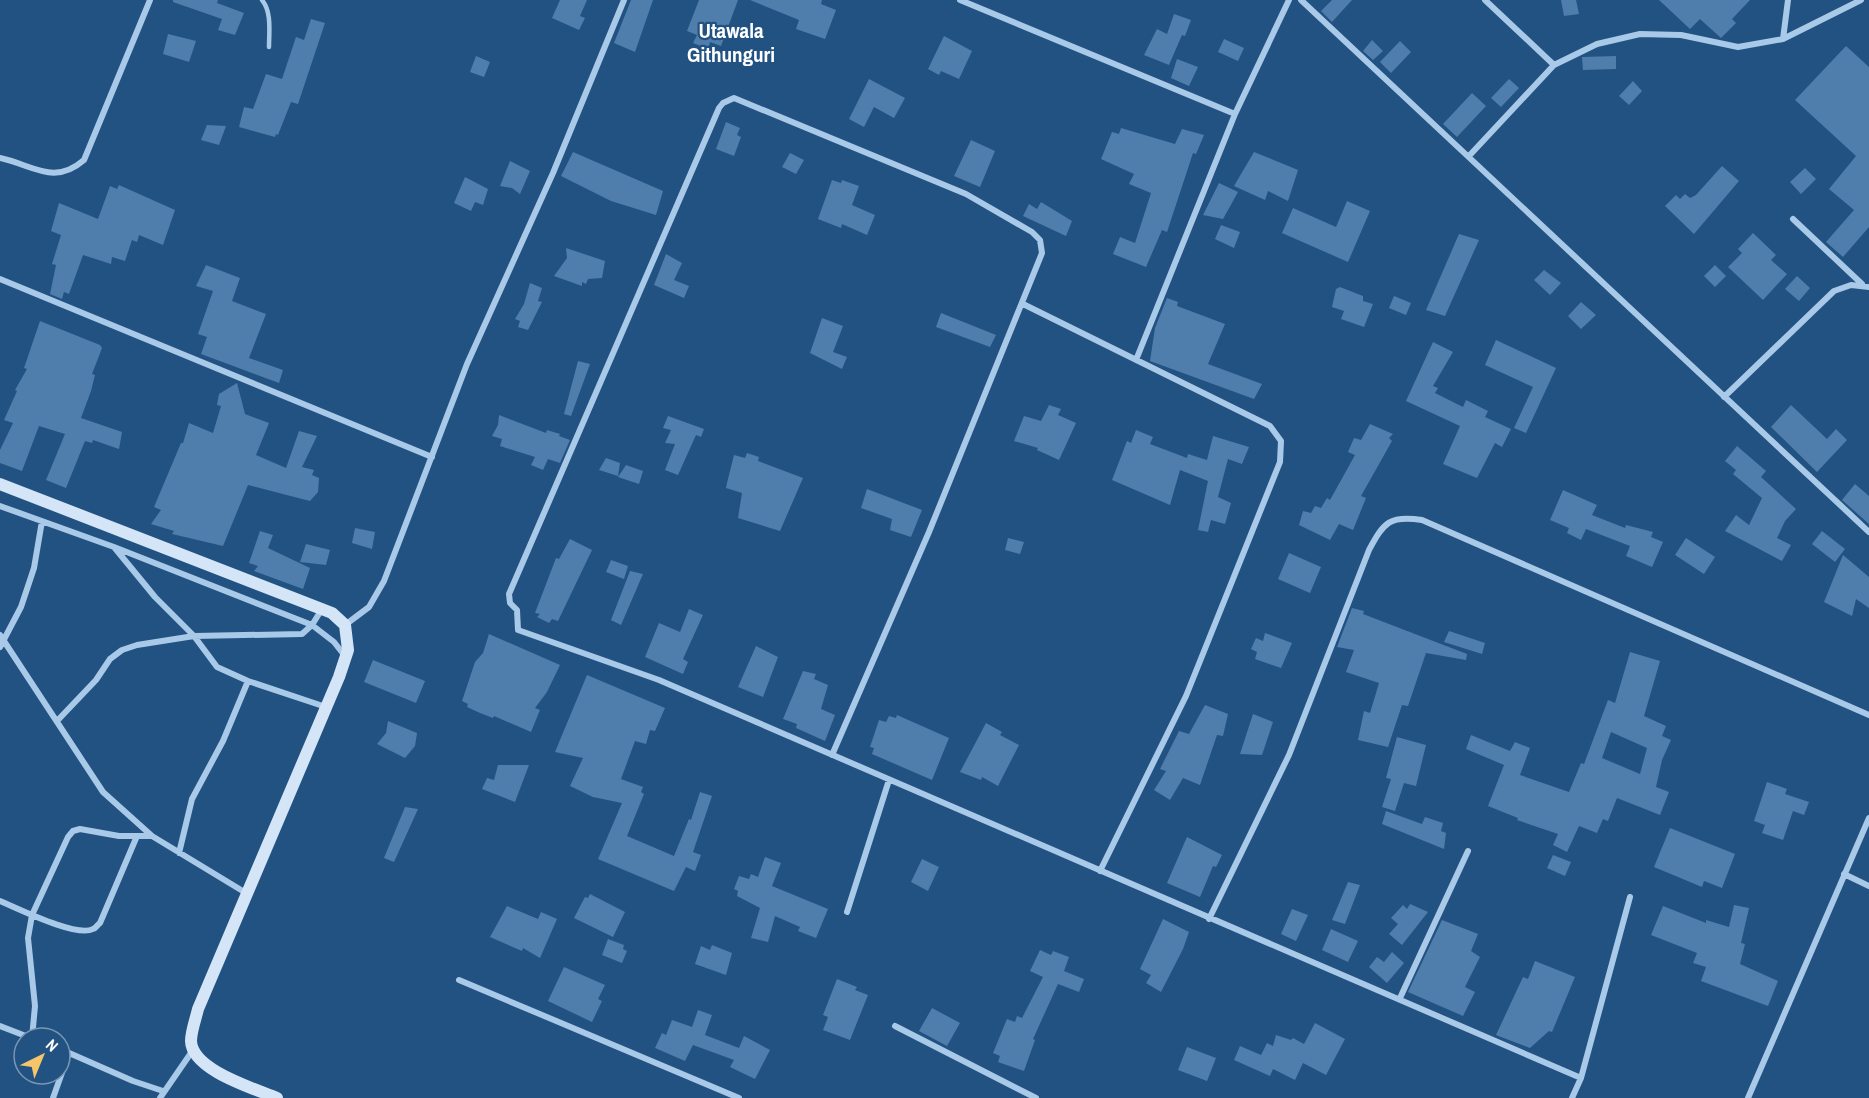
<svg xmlns="http://www.w3.org/2000/svg" width="1869" height="1098" viewBox="0 0 1869 1098" font-family="'Archivo Narrow',sans-serif">
  <style>
    .building { fill: #4f7ead; fill-rule: evenodd }
    .lines { fill: none; stroke-linecap: round; stroke-linejoin: round }
    .lane { stroke: #a9c9e8; stroke-width: 4.5 }
    .street { stroke: #a9c9e8; stroke-width: 6 }
    .secondary { stroke: #d4e5f7; stroke-width: 12 }
    .labels { text-anchor: middle; stroke-width: 4.5; stroke-linejoin: round; paint-order: stroke }
    .quarter-label { font-size: 21px; font-weight: bold; fill: #fff; stroke: #225282 }
  </style>
  <rect width="100%" height="100%" fill="#225282"/>
  <path class="building" d="M173 0H218L217 3 244 13 235 35 218 30 222 19 173 2Z
    M560 0H587L580 16 585 18 579 30 552 18Z
    M631 0H653L635 52 614 43Z
    M699 0H738L721 46 710 42 708 49 693 43 697 35 687 31Z
    M750 0H822L821 4 836 10 825 39 796 29 799 20Z
    M1332 0H1352L1332 22 1321 11Z
    M1561 0H1576L1579 14 1564 16Z
    M1659 0H1750L1732 19 1736 23 1721 38 1700 19 1690 29Z
    M1174 14 1191 20 1185 36 1182 35 1169 65 1144 55 1157 29 1167 34Z
    M311 19 325 23 298 104 291 102 278 135 276 134 275 137 239 127 244 107 253 109 266 74 282 79 296 37 304 40Z
    M168 34 196 41 189 62 163 54Z
    M944 36 972 51 959 79 941 71 939 75 928 69Z
    M1224 39 1244 48 1238 61 1218 52Z
    M1372 40 1383 51 1373 60 1363 51Z
    M1400 41 1411 52 1391 73 1380 62Z
    M1846 46 1869 67V227L1843 257 1826 242 1854 210 1829 189 1856 156 1795 100Z
    M476 56 490 62 484 77 470 72Z
    M1616 56V69L1583 70 1582 57Z
    M1177 59 1198 67 1189 86 1171 78Z
    M869 79 905 98 894 118 874 107 864 127 849 119Z
    M1509 79 1519 88 1501 107 1491 98Z
    M1633 81 1642 91 1629 105 1619 96Z
    M1472 93 1486 106 1457 137 1443 124Z
    M726 122 740 128 737 135 741 137 734 156 716 149Z
    M207 125 226 126 219 145 201 140Z
    M1121 128 1175 144 1182 129 1204 135 1196 154 1193 153 1167 232 1162 230 1146 267 1113 254 1120 237 1135 243 1151 193 1129 184 1134 174 1101 159 1112 132 1119 134Z
    M971 140 995 151 980 187 954 176Z
    M573 152 663 191 656 215 611 201 561 176Z
    M1254 152 1298 170 1288 201 1268 191 1265 200 1234 186Z
    M790 153 804 160 796 174 782 167Z
    M510 161 530 171 520 194 512 188 500 186Z
    M1722 166 1739 181 1694 234 1665 206 1676 195 1680 199 1685 194 1690 198 1696 195Z
    M1805 168 1816 179 1801 194 1790 182Z
    M465 177 488 189 483 205 475 202 471 211 454 203Z
    M832 180 841 183 842 180 859 186 852 205 875 215 867 235 842 224 841 228 818 219Z
    M1219 183 1238 192 1223 219 1203 215Z
    M119 185 175 210 163 245 139 235 137 242 132 240 125 261 112 257 111 264 83 255 69 294 64 292 62 299 50 294 56 265 52 264 61 235 51 231 59 203 98 219 110 186 117 189Z
    M1347 201 1370 211 1348 262 1282 233 1293 208 1336 227Z
    M1041 202 1072 221 1066 236 1023 216 1029 204 1037 209Z
    M1221 225 1240 232 1234 248 1215 239Z
    M1753 233 1776 255 1771 260 1787 274 1763 300 1728 267 1742 253 1738 249Z
    M1459 234 1479 240 1445 316 1426 310Z
    M566 248 605 261 602 278 588 279 586 284 582 282V286L554 276 567 258Z
    M666 254 682 263 674 280 689 286 684 298 654 285Z
    M206 265 240 278 232 301 266 314 249 358 283 370 279 383 201 354 207 337 198 334 213 291 196 286Z
    M1715 265 1726 276 1715 287 1704 276Z
    M1544 270 1561 283 1550 295 1534 280Z
    M1797 276 1810 288 1799 301 1785 289Z
    M530 283 542 288 538 301 542 302 528 330 518 327 520 321 515 319 524 304Z
    M1340 287 1363 296V301L1373 304 1364 327 1341 319 1344 311 1332 307 1336 289Z
    M1394 296 1411 303 1406 315 1389 308Z
    M1167 298 1178 302 1177 306 1225 324 1208 364 1262 384 1254 399 1150 361 1155 328Z
    M1581 302 1596 315 1581 329 1568 316Z
    M941 313 996 335 990 347 936 327Z
    M822 318 843 326 833 352 847 357 842 369 810 353Z
    M40 321 100 345 102 348 92 374 95 375 91 391 81 418 122 432 119 449 93 440 92 443 85 441 66 488 46 480 65 434 39 426 22 471 0 463V450L13 423 4 420 17 391 15 390 27 369 24 368Z
    M1496 340 1556 368 1526 433 1514 428 1533 387 1485 365Z
    M1433 342 1453 352 1433 386 1438 388 1435 393 1463 407 1466 400 1488 411 1485 417 1511 429 1502 447 1495 443 1477 478 1443 464 1460 426 1406 401Z
    M578 361 590 364 571 416 564 414Z
    M237 383 245 414 269 423 256 455 286 468 299 431 317 436 302 467 314 470 312 475 319 478 318 492 310 501 248 485 223 546 172 534 174 531 151 524 161 510 154 507 181 443H183L189 423 213 433 221 406 217 405 219 394Z
    M1049 405 1061 409 1058 415 1076 423 1059 460 1037 450 1038 448 1014 441 1024 416 1041 421Z
    M1791 405 1827 439 1836 429 1847 440 1817 472 1771 427Z
    M499 415 546 433 547 430 560 434 559 436 570 440 560 463 548 459 543 470 531 465 535 457 500 446 502 439 492 436 498 425Z
    M668 416 704 429 701 437 696 435 678 475 665 470 675 444 665 443 671 430 663 428Z
    M1370 424 1393 434 1389 438 1392 441 1361 496 1366 498 1353 530 1339 524 1330 540 1299 525 1303 511 1311 513 1315 506 1321 508 1327 498 1330 500 1355 455 1348 452 1354 438 1361 440Z
    M1136 430 1153 437 1150 444 1187 458 1188 454 1207 460 1213 436 1249 447 1242 464 1228 459 1218 497 1231 503 1225 524 1211 520 1208 532 1198 530 1208 481 1180 470 1170 505 1112 480 1127 441 1131 443Z
    M1737 446 1766 471 1761 477 1796 509 1785 521 1777 538 1791 545 1782 561 1725 531 1736 515 1749 525 1762 498 1733 474 1736 470 1725 461Z
    M747 453 759 457 758 461 803 478 780 531 738 518 742 493 726 488 727 483 734 455 745 458Z
    M606 458 620 463 618 476 599 470Z
    M626 465 643 471 639 484 618 477Z
    M1855 484 1869 496V524L1842 500Z
    M867 489 922 510 911 537 890 530 892 519 861 508Z
    M1563 490 1597 505 1592 515 1625 528 1626 525 1653 532 1651 537 1663 542 1652 567 1626 556 1630 546 1586 529 1581 540 1567 533 1569 528 1550 520Z
    M355 528 375 532 372 549 352 543Z
    M260 531 273 535 268 548 310 568 303 589 254 571 258 566 249 563Z
    M1822 531 1845 549 1835 562 1812 544Z
    M1008 538 1024 542 1020 554 1005 550Z
    M1686 538 1715 557 1704 574 1675 555Z
    M570 539 592 550 558 621 552 619 549 623 537 617 540 614 535 613 556 558 559 559Z
    M306 544 330 550 326 565 300 562Z
    M1289 553 1321 567 1310 593 1278 579Z
    M1843 555 1869 577V608L1856 599 1852 616 1824 602Z
    M611 560 628 566 624 579 606 572Z
    M630 571 643 574 621 625 611 620Z
    M1352 608 1364 611 1363 614 1467 654 1466 660 1426 653 1408 706 1402 705 1388 747 1358 740 1364 711 1370 713 1379 683 1346 672 1354 650 1337 647Z
    M689 609 703 615 683 659 688 662 683 674 645 657 659 623 680 632Z
    M1449 631 1485 643 1482 654 1444 642Z
    M1265 633 1292 643 1281 668 1255 659 1257 652 1251 649 1256 638 1263 641Z
    M489 634 560 665 547 692 535 708 540 710 531 732 494 716 493 718 480 713 467 707 468 704 462 701 475 662 483 653Z
    M756 646 778 657 763 697 738 687Z
    M1630 652 1660 661 1644 716 1666 726 1662 736 1671 740 1662 760 1656 787 1669 792 1660 815 1617 798 1608 821 1603 819 1597 833 1579 826 1567 852 1553 845 1558 834 1517 820 1518 818 1488 806 1504 765 1466 749 1471 735 1510 751 1515 742 1530 748 1520 775 1569 792 1581 763 1584 764 1608 700 1615 703ZM1611 732 1647 748 1640 774 1602 758Z
    M373 660 425 681 416 703 364 682Z
    M803 671 816 674 814 679 828 685 821 709 835 715 825 741 796 728 797 724 783 719Z
    M587 675 665 708 655 731 650 730 646 744 635 741 621 779 643 787 641 792 644 794 627 836 674 856 689 819 691 820 700 792 712 796 693 852 701 855 695 871 686 867 674 891 598 859 622 803 593 797 570 786 583 758 555 752Z
    M1205 705 1228 714 1223 736 1217 735 1200 785 1183 778 1170 800 1154 790 1166 771 1160 769 1179 731 1189 734Z
    M1253 714 1273 722 1262 755 1240 754Z
    M897 715 949 738 932 780 872 754 874 748 870 747 879 720 886 722 889 716 896 718Z
    M388 721 417 733 415 746 405 758 377 744 386 733Z
    M986 723 1002 732 1000 735 1019 745 998 786 982 777 981 780 960 772Z
    M1397 737 1426 745 1416 786 1404 783 1395 811 1382 807 1391 779 1386 778Z
    M498 765H529L515 802 482 789 487 778 494 780Z
    M1767 782 1787 789 1785 794 1809 802 1804 815 1793 811 1783 840 1762 833 1765 825 1754 821Z
    M405 807 418 809 394 862 384 858Z
    M1386 811 1422 824 1425 817 1443 823 1441 831 1446 833 1444 849 1382 824Z
    M1670 828 1735 854 1722 888 1704 881 1702 887 1654 867Z
    M1187 837 1222 855 1216 867 1213 866 1200 897 1167 883Z
    M1553 855 1571 862 1565 876 1547 868Z
    M765 857 781 863 772 886 828 909 816 938 798 931 800 927 775 916 768 942 751 938 760 908 737 896 738 891 734 889 739 876 749 879 751 874 758 877Z
    M922 859 939 867 928 891 911 882Z
    M1348 882 1360 885 1345 924 1332 920Z
    M590 894 625 912 613 937 574 918 585 897 588 898Z
    M1410 904 1428 912 1402 945 1389 934 1398 924 1391 918 1403 905 1407 909Z
    M1734 905 1749 908 1741 943 1745 944 1740 964 1778 981 1768 1006 1701 981 1706 967 1693 963 1697 953 1651 935 1663 906 1706 923V920L1729 927Z
    M507 906 538 919 541 912 557 919 540 958 523 948 522 951 490 937Z
    M1292 909 1308 915 1296 941 1281 934Z
    M1163 919 1189 932 1183 949 1161 992 1146 983 1151 975 1140 969Z
    M1442 920 1478 934 1471 951 1480 957 1465 987 1475 992 1463 1016 1408 992Z
    M1331 929 1358 941 1348 962 1322 950Z
    M608 939 624 945 623 949 627 951 622 963 602 955Z
    M712 945 732 953 726 975 695 964 701 946 710 950Z
    M1040 950 1051 955 1053 951 1069 957 1064 971 1084 979 1079 992 1058 984 1033 1039 1035 1040 1024 1071 998 1062 1000 1056 993 1053 1007 1019 1015 1022 1017 1016 1022 1018 1043 977 1030 971Z
    M1392 952 1404 963 1387 983 1369 967 1377 957 1384 962Z
    M1535 961 1575 977 1552 1032 1549 1031 1530 1048 1496 1035 1523 977 1528 979Z
    M564 967 605 985 598 999 602 1001 592 1022 548 1001Z
    M837 979 857 987 855 990 868 995 850 1040 823 1030 828 1017 823 1015Z
    M932 1008 960 1023 947 1046 919 1031Z
    M698 1010 712 1015 705 1035 739 1048 744 1036 770 1050 755 1079 730 1067 734 1060 693 1045 685 1061 655 1048 662 1033 666 1035 672 1020 692 1027Z
    M1315 1023 1345 1039 1326 1075 1303 1063 1295 1080 1273 1069 1270 1076 1234 1060 1240 1046 1261 1055 1267 1043 1273 1046 1276 1035 1291 1040 1293 1038 1304 1044Z
    M1187 1047 1216 1058 1207 1081 1178 1070Z"/>
  <g class="lines">
    <path class="lane" d="M262 0C272 12 269 32 269 47"/>
    <path class="street" d="M960 0 1235 114 1289 0
      M1301 0 1869 532
      M1783 39 1861 0
      M1554 65 1597 44 1640 34 1681 35 1738 47 1783 39 1788 0
      M1469 156 1554 65 1485 0
      M0 158C33 165 54 186 84 160L150 0
      M1793 219 1862 284
      M0 279 432 457
      M1023 304 1270 426 1281 441 1280 462 1186 696 1100 871
      M1136 360 1235 114
      M1724 397 1834 291 1851 285 1869 287
      M0 506 114 547 155 597 194 636 217 667 248 681 326 707
      M114 547 312 625 334 642 345 656
      M345 625 369 607 384 581 467 364 553 173 624 0
      M0 635 103 792 152 836 246 893
      M0 647 21 607 34 568 42 521
      M57 721 96 680 110 659 122 650 137 645 194 636 302 634 312 625 322 609
      M832 755 929 532 1042 253 1040 240 1032 232 966 194 734 98 723 103 719 108 509 594 510 603 517 610 518 630 659 680 1581 1078
      M179 853 192 799 223 741 248 681
      M1844 874 1869 886
      M0 901C17 908 77 938 93 929 96 928 97 925 100 923L137 836
      M847 912 889 780
      M1209 919 1289 755 1369 550C1384 522 1390 515 1422 520L1869 715
      M459 980 739 1098
      M1400 998 1468 851
      M0 1026 31 1038
      M895 1026 1036 1098
      M32 1038 35 1006 28 938 32 915 68 837 73 831 80 829 119 836H151
      M60 1049 133 1081 163 1091
      M53 1098 69 1053
      M160 1098 193 1050
      M1572 1098 1581 1078 1630 897
      M1748 1098 1869 818"/>
    <path class="secondary" d="M0 484 332 613 345 625 348 650 339 677 198 1009C196 1018 191 1031 191 1041 192 1070 253 1088 277 1098"/>
  </g>
  <g class="labels">
    <g class="quarter-label">
      <text x="731" y="38">Utawala<tspan x="731" dy="24">Githunguri</tspan></text>
    </g>
  </g>
  <g transform="translate(42 1056) rotate(43)"><circle r="28" fill="#225282" stroke="#7a97b4" stroke-width="1.5"/>
  <path d="M0-4.5L10 22L0 15L-10 22Z" fill="#f4c56b"/>
  <text y="-9" font-size="16" font-weight="bold" text-anchor="middle" fill="#ffffff">N</text>
  </g>
</svg>
